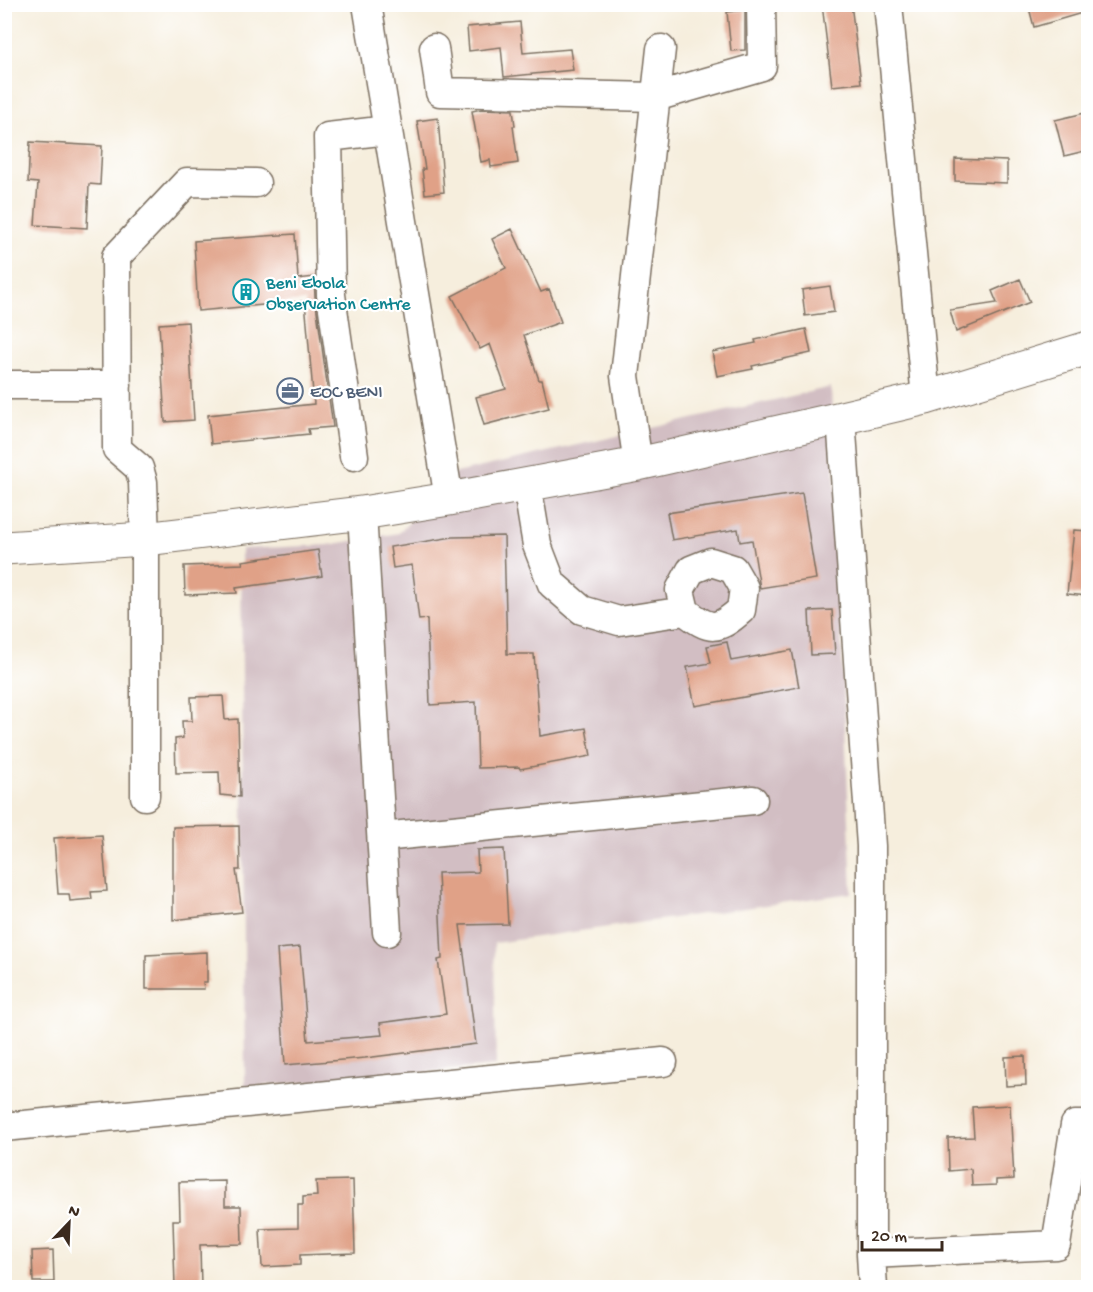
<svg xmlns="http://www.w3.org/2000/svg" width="1093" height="1292" viewBox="0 0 1093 1292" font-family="'Gochi Hand',sans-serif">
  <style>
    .industrial { fill: #d2bec3 }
    .building { fill: #e0a187 }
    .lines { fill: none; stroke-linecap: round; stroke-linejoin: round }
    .minor-casing { stroke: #7c6f61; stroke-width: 31 }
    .highway-casing { stroke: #7c6f61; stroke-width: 35 }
    .minor { stroke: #fff; stroke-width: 28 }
    .highway { stroke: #fff; stroke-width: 33 }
    .labels { text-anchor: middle; stroke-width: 4.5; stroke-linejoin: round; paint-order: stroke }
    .culture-label { font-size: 18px; fill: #0d838f; stroke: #fff; text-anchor: start }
    .service-label { font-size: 18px; fill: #4e5e75; stroke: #fff; text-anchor: start }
  </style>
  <rect width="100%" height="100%" fill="#fff"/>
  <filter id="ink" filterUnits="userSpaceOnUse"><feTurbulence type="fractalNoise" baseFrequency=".0167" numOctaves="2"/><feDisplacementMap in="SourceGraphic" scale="12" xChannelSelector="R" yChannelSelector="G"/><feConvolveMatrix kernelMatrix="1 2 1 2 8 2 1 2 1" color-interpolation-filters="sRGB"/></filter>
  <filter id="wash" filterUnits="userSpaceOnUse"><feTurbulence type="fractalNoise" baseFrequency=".008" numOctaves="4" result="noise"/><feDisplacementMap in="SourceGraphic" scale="24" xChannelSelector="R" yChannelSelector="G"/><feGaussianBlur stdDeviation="1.35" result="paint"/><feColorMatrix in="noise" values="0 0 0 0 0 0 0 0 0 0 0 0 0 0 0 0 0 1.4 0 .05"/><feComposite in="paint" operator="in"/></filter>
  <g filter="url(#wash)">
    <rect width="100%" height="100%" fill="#f6eedd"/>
    <path class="industrial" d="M831 387 852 893 494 943 496 1066 245 1087 241 549 328 545 399 533 456 473Z"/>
    <g id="blocks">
      <path class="building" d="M822 4H851L861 83 832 86Z
        M1028 4H1089V11L1034 27Z
        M745 10V50L731 51 727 12Z
        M520 22 523 53 570 49 573 70 504 77 501 47 469 51 467 27Z
        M482 109 513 110 515 126H513L518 163 491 167 490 160 481 162 472 111Z
        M1089 112V150L1064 156 1055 120Z
        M438 118 444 192 425 194 422 169H425L417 121Z
        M30 142 102 146 100 185 89 184 87 228 35 225 38 183 28 182Z
        M955 159 1007 161V183L955 181Z
        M512 229 541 292 549 289 561 322 524 335 539 380H542L549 408 484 425 476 397 506 389 490 344 480 349 452 296 506 268 492 239Z
        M295 234 298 279 314 277 315 297 333 427 308 429 309 434 211 444 208 415 314 404 305 301 198 311 194 241Z
        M1020 279 1030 302 956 332 950 310 997 303 992 291Z
        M830 286 834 312 805 316 802 290Z
        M188 322 194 420 165 422 159 324Z
        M806 329 811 353 752 366 753 369 717 376 712 352 756 343 755 340Z
        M802 493 816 579 760 588 752 540 740 542 738 529 672 540 667 513Z
        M1074 530 1089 531V596L1067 594Z
        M504 536 507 654H534L540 736 586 728 591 756 520 769 519 767 478 768 476 702 430 705 427 619 419 620 412 565 393 568 390 547 453 537Z
        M318 550 322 576 236 588 237 593 185 595 184 566 243 564 242 561Z
        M832 610 835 654 811 655 809 611Z
        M727 642 731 661 792 650 799 687 695 706 687 667 711 663 707 646Z
        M223 696 225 720 238 719 240 797 220 795 219 772 176 773 175 739 183 738 182 721H192L191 697Z
        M239 826 240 870H236L242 912 173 920V827Z
        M102 835 107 891 91 892 92 899 70 901 69 894H58L54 838Z
        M504 849 508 924 460 925 476 1044 365 1058 285 1065 277 949 300 947 308 1041 382 1035 380 1023 446 1014 438 960 442 959 438 873 478 872 477 850Z
        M207 952V982H203L204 989H146V955Z
        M1025 1056 1026 1085 1006 1086 1005 1057Z
        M1010 1105 1014 1179 996 1180V1185L972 1186 971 1169 949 1171 948 1138 974 1137 972 1107Z
        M353 1180 355 1253 300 1255V1265L262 1267 260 1229 298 1228V1205H303V1197L317 1196 316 1181Z
        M225 1181V1206H241L242 1244 200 1245 201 1287H175L173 1220H180L179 1182Z
        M53 1250 54 1282H33L32 1251Z"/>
    </g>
  </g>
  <g filter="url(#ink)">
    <use href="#blocks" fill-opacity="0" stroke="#7c6f61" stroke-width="1.5"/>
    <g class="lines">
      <g class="minor-casing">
        <path id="minor" d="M367 4 449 499
          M888 4 926 398
          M434 48 440 92 655 97 762 66 761 4
          M4 385H117
          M841 418 871 846V1254L873 1288
          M354 456 331 295 328 137 388 130
          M638 464 625 376 661 49
          M527 485 537 545 552 584 582 610 619 621 685 611
          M362 513 387 932
          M711 562 733 569 744 588 741 610C717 631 710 631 685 611L680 590 691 570Z
          M145 796V539L143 482 139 468 117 449 116 257 187 182 256 183
          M382 837 753 800
          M4 1127 663 1062
          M871 1254 1056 1245 1075 1125H1088"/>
      </g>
      <g class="highway-casing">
        <path id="highway" d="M4 548 145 539 362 513 449 499 638 464 841 418 926 398 1088 348"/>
      </g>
      <use href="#minor" class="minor"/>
      <use href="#highway" class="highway"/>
    </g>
  </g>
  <defs>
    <g id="building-ring" transform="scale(1.35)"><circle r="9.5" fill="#fff" stroke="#0f9aa8" stroke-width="1.5"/><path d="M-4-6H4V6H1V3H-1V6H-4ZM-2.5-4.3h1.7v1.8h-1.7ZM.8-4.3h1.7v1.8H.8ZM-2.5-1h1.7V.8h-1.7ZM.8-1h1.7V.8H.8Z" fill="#0f9aa8"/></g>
    <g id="office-ring" transform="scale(1.35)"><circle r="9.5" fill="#fff" stroke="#5c6f8a" stroke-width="1.5"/><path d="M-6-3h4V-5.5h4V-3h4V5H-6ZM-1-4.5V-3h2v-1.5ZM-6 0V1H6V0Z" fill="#5c6f8a"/></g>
  </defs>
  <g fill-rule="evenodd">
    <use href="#building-ring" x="246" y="292"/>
    <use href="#office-ring" x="290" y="391"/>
  </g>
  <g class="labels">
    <g class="culture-label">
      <text x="266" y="288">Beni Ebola<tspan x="266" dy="21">Observation Centre</tspan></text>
    </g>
    <g class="service-label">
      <text x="310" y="397">EOC BENI</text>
    </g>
  </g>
  <rect width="1093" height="1292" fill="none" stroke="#fff" stroke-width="24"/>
  <g transform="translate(69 1223) rotate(23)" stroke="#ffffff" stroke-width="4.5" paint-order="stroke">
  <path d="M0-4.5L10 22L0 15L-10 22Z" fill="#3b2a1e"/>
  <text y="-9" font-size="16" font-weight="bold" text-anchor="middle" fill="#3b2a1e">N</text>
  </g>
  <path d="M862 1241v9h80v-9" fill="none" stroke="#3b2a1e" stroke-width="3"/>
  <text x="871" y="1241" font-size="18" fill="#3b2a1e" stroke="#ffffff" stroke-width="4.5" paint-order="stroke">20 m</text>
</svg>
